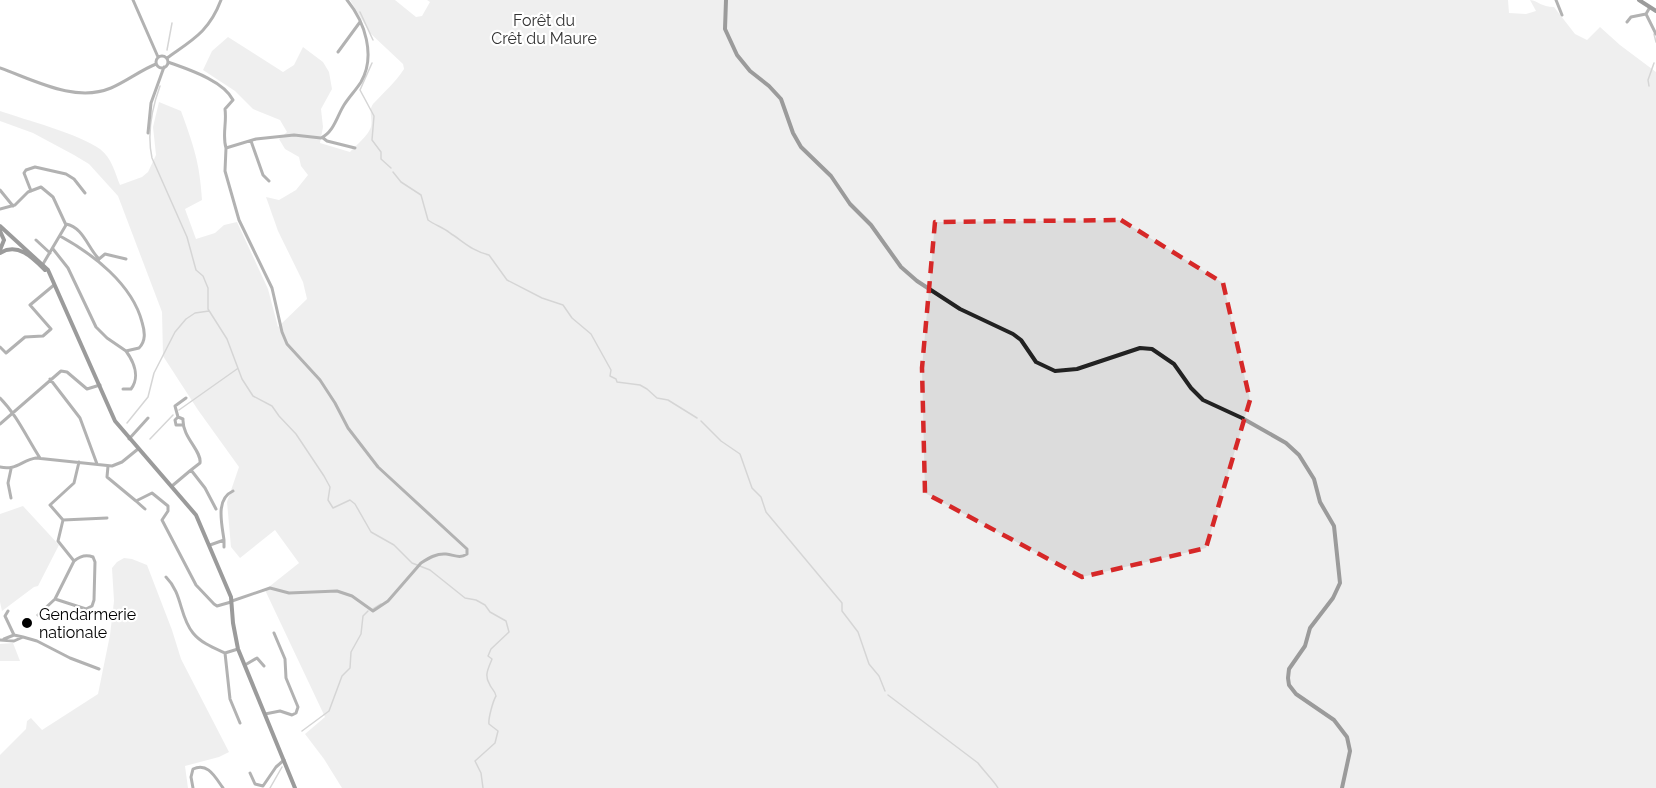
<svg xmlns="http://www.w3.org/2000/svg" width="1656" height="788" viewBox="0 0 1656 788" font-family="Raleway,sans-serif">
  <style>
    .green { fill: #dcdcdc }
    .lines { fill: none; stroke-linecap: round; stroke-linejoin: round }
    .stream { stroke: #a3a3a3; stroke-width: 1.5 }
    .street { stroke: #555; stroke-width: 3 }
    .secondary { stroke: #222; stroke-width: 4 }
    .marked { fill: none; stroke: #d62828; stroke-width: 4.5; stroke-dasharray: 12 8; stroke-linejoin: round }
    .poi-dot { fill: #000; stroke: #fff; stroke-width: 2 }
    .labels { text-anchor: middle; stroke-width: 4.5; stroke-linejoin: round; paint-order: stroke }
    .park-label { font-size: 16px; fill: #333; stroke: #fff }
    .poi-label { font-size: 16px; fill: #000; stroke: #fff; text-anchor: start }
  </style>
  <rect width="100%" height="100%" fill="#fff"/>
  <path class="green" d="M350 0H395L416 17 422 16 430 2 427 0H1508L1509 13 1526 14 1536 11 1530 0C1539 1 1541 7 1554 7L1575 34 1587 40 1600 27 1620 45 1656 72V788H342L324 759 305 734 325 717 265 590 299 563 275 530 240 558 231 547 227 502 239 467 198 410 163 356 162 312 118 196 89 164 74 155 33 133 0 121V111C26 120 79 134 100 149 112 158 115 173 120 185L142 177 148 172 156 155 153 127 159 102 181 111C193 144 200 163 202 200L185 209 196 239 215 233 224 225 237 222 268 289 278 327 307 299 303 282 278 231 266 197 279 200 296 190 308 175 301 166 299 157 285 149 279 139 287 132 280 120 253 109 235 91 203 70 212 51 228 37 283 72 294 65 303 47 323 62 329 72 332 89 321 109 323 127 320 143 350 152C356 145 368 136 371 127 373 119 368 111 373 104 384 92 395 83 404 69L403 64 370 33Z
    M23 506 59 545 38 586 34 587 2 611 0 602V514Z
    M124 558 132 559 147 565 172 630 181 659 229 752 219 757 185 766 188 788H0V755L26 729 27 721 31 718 42 730 98 694 110 635 114 601 112 568 117 562Z
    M13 643 20 661H0V644Z"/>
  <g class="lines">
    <path class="stream" d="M360 12 373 40
      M1654 34 1656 42
      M167 50 172 23
      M372 63 360 90 374 116 372 140 381 152V159L391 168
      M160 86C152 108 147 135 152 158L187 237 196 270 203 276 208 288V309L227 339 242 379 253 396 272 406 279 416 296 434 324 476 330 487 328 500 333 508 350 500 355 504 371 532 394 545 412 563 430 570 465 598 476 600 485 605 490 612 506 621 509 632 491 649 488 656 492 659C489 667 484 675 489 683 491 689 495 690 496 696 493 701 488 719 489 724L498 731 495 743 475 761 481 773 483 788
      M1649 86 1648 80 1654 63
      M393 172 401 182 421 195 428 220C435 225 444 228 450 233 464 242 472 251 489 255L507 280 542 298 563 305 572 318 591 334 611 370 610 376 616 379 617 382 640 385 647 389 657 398 668 400 697 418
      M179 410 237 369
      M701 421 721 441 740 454 752 488 761 497 766 512 842 603V611L858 632 869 664 879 676 885 691
      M127 423 148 397 154 373 175 332 186 319 195 313 209 311
      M150 439 173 415
      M373 609 381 604
      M888 695 978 763C983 770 995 782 998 788
      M302 731 329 711 342 676 350 668 351 652 361 634 363 616 368 611
      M270 788 282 767"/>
    <path class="street" d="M133 0 158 57
      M1556 0 1562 15
      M1650 7 1646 14 1656 34
      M1627 22 1631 17 1646 14
      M338 52 360 22
      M156 62a6 6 0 1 1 12 0a6 6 0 1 1-12 0Z
      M167 58C192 40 209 32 221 0
      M168 62C187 69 223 80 233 100L225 109C227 123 222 135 226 148
      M0 68C34 80 75 103 111 88 127 81 141 70 156 64
      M148 133 151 103 164 67
      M323 138 327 141 355 148
      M251 141 263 175 269 181
      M0 190 13 206
      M31 191 24 173 26 170 35 167 66 174 74 179 85 193
      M0 209 15 205 28 192 41 187 53 197 66 225 43 264
      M66 224C83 227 88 248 99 259L98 261
      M36 240 50 253
      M53 249 68 268 96 327 107 338 126 351 139 348C146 341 145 332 142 322 132 284 93 254 60 236
      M99 259 105 254 126 259
      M0 347 6 353 25 337 43 336 51 329 30 305 54 285
      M50 379 80 418 97 464
      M123 389H131C140 377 134 362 126 351
      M0 398C17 415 27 438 40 458
      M178 417 175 406 186 398
      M0 424 61 371 67 372 87 389 100 385
      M182 425H176L175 420 178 417 183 419C182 437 202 451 200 463L191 470
      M129 439 148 418
      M108 466 107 477 136 501 152 493 168 506V511L162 520 196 585 214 604 217 606 231 602
      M0 467C16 471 22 460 36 458L112 466 122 462 138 449
      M11 469 8 483 11 498
      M172 486 191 470 205 488 216 509
      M136 501 145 509
      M63 520 50 505 74 483 79 462
      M63 520 107 518
      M224 540V547
      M210 545 224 540C222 524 215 499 233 491
      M166 577C183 594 179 616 193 633 201 643 214 648 225 653L238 649
      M55 599 86 609 92 606 94 600 95 562 93 557C86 554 80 556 74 561
      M232 601 270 588 289 593 337 591 352 596 373 611 388 601 421 563C429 558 437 553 446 554 455 555 459 559 467 554V549L378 467 348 428 335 403 320 380 287 344 282 332 272 288 239 220 225 171 226 148 256 139 294 135 321 138C334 132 337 116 344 105 349 97 356 90 361 82 376 56 365 22 347 0
      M8 611 5 616 14 635
      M38 615 55 599 74 561 58 541 63 520
      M23 637 37 641 70 658 99 669
      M0 640 14 641 23 637 14 635 4 639
      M225 653 230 699 240 723
      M245 665 257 658 264 666
      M265 714 280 711 292 715 296 713 298 707 286 678 285 659 274 633
      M250 773 255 784 263 786 276 767 284 760
      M193 788 191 777 193 769C208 762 215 777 223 788"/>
    <path class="secondary" d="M726 0 725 29 737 55 750 71 769 86 781 99 793 133 801 147 831 176 850 204 871 225 901 267 917 281 960 309 1013 334 1021 340 1036 362 1055 371 1077 369 1140 348 1152 349 1174 364 1191 388 1203 400 1242 418 1286 443 1299 455 1314 479 1320 502 1334 526 1340 583 1333 598 1310 628 1305 646 1289 669 1288 678 1289 685 1296 694 1334 720 1347 737 1350 751 1342 788
      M1639 0 1656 11
      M0 226 48 270 115 421 196 515 231 597 233 623 238 649 295 788
      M0 231 4 240
      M0 250 4 240
      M0 253C18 242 33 258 45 270"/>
  </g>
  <path d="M0 0H1656V788H0ZM1121 220 1223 283 1250 400 1206 548 1082 577 925 493 922 368 935 222Z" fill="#fff" fill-opacity=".55" fill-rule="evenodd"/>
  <path class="marked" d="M1121 220 1223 283 1250 400 1206 548 1082 577 925 493 922 368 935 222Z"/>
  <circle class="poi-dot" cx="27" cy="623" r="6"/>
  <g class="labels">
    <g class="park-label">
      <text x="544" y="26">Forêt du<tspan x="544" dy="18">Crêt du Maure</tspan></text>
    </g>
    <g class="poi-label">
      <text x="39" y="620">Gendarmerie<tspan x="39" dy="18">nationale</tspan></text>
    </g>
  </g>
</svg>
